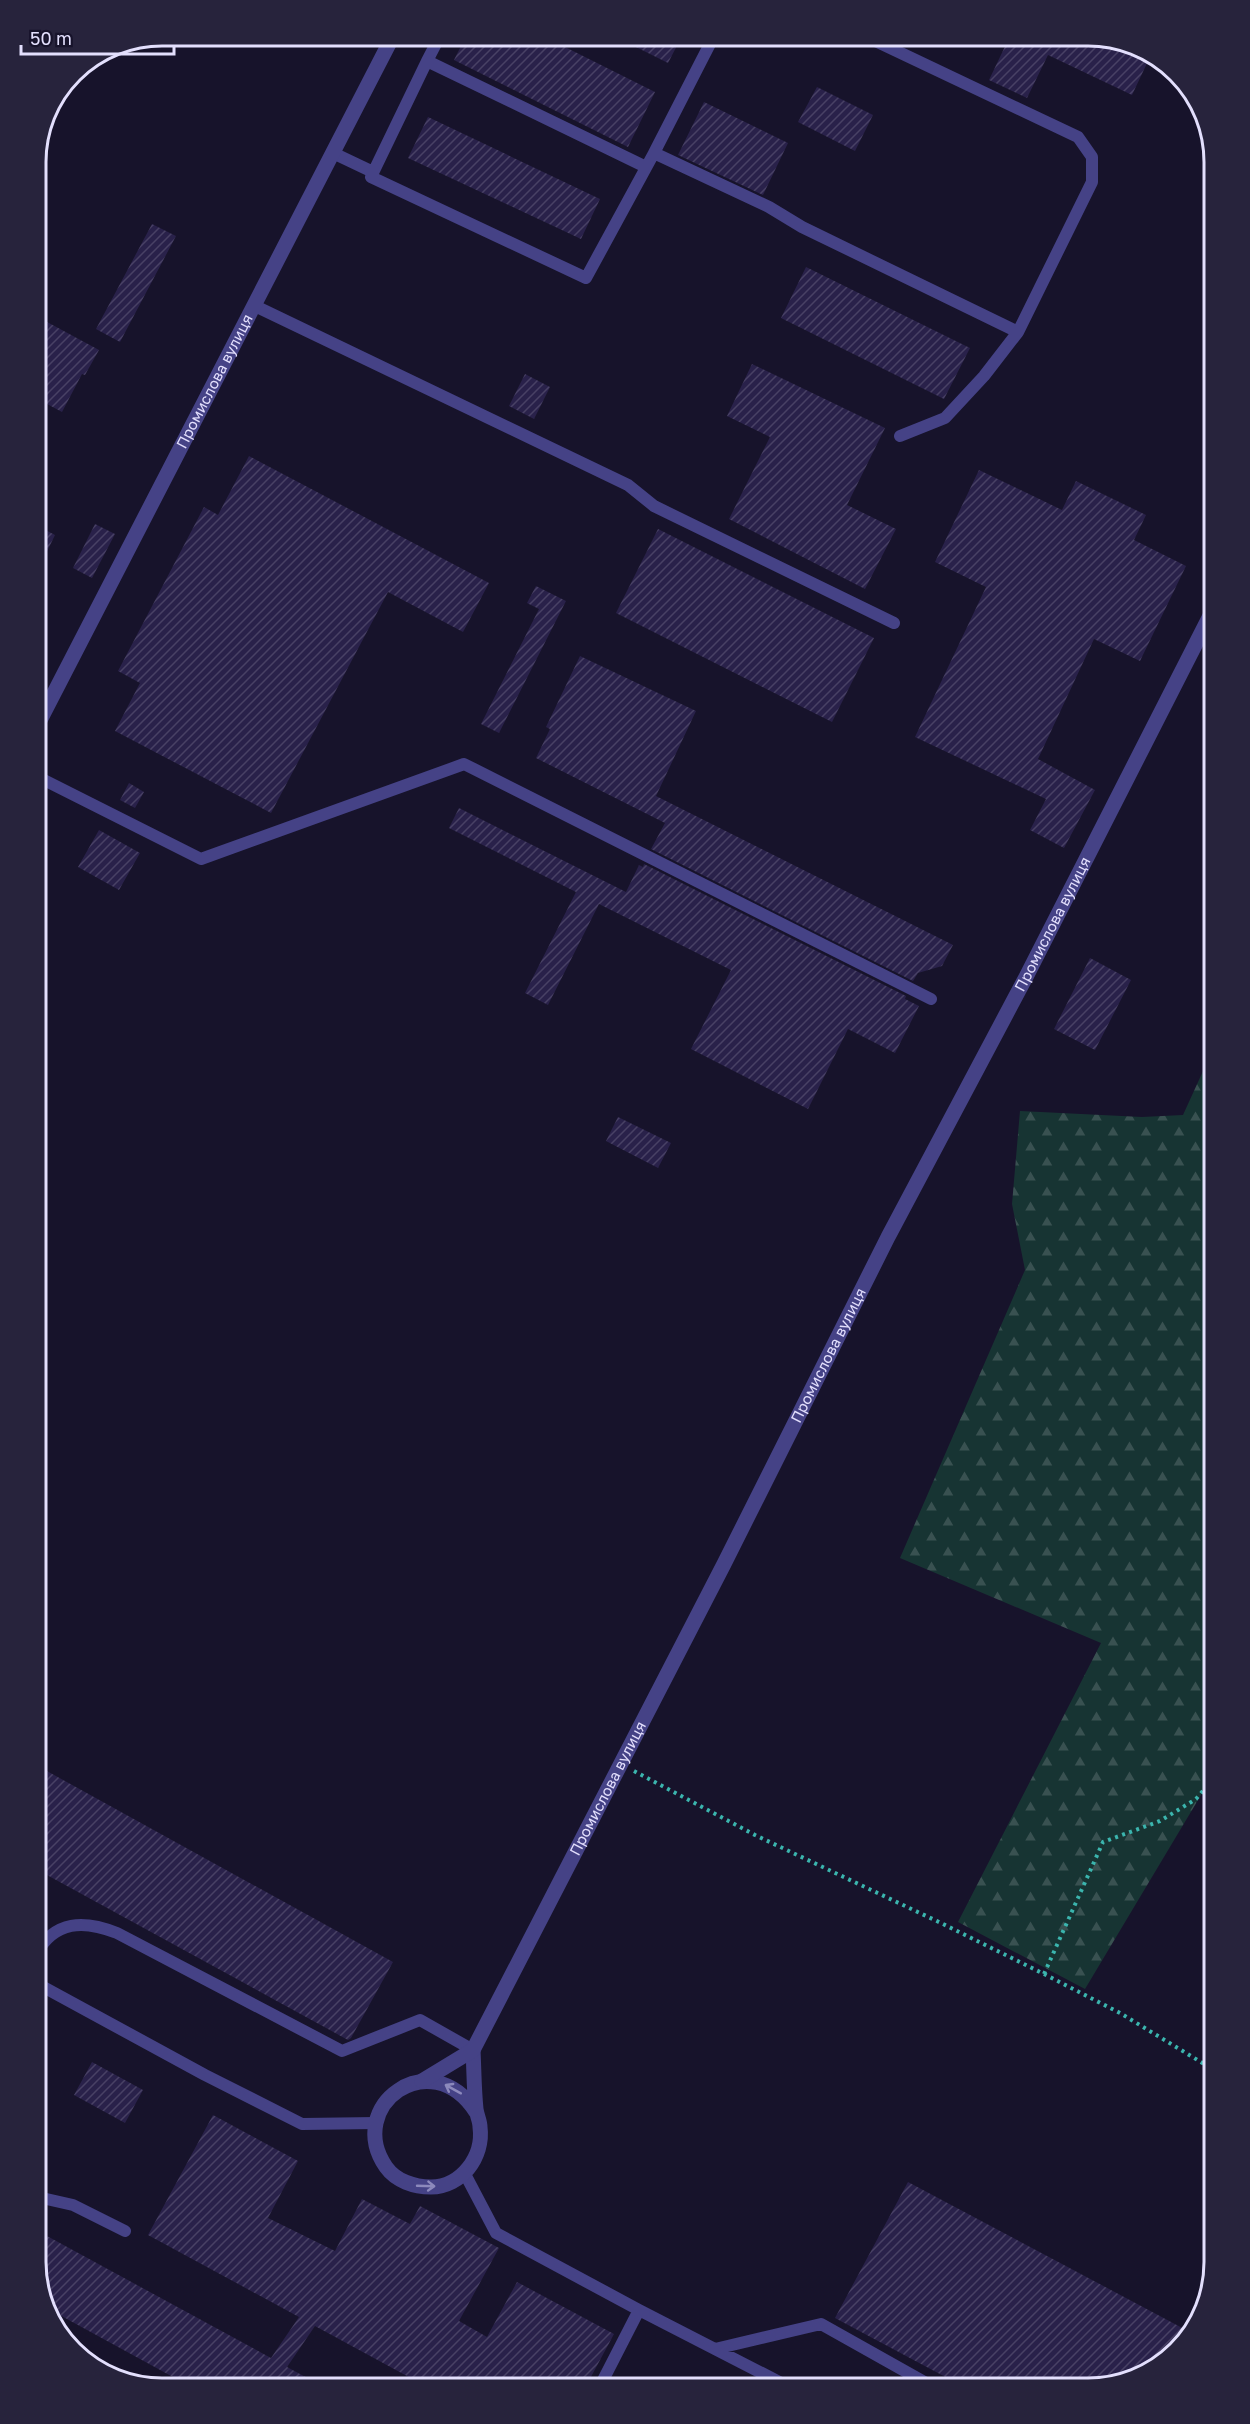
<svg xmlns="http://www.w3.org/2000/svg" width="1250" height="2424" viewBox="0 0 1250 2424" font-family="'Golos Text',sans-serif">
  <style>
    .forest { fill: url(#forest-firs) }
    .building { fill: url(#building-hatch) }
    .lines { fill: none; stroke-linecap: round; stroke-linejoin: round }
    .path { stroke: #3bb5ae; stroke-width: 4; stroke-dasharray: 3 4.5; stroke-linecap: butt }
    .service { stroke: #454286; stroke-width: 12 }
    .minor { stroke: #454286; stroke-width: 15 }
    .oneway { stroke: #8c89bc }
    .labels { text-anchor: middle; stroke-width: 4.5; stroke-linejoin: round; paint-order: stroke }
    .street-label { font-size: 15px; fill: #e3dffd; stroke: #17132b }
    .rim { fill: none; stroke: #e3dffd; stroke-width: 3 }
  </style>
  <defs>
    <pattern id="forest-firs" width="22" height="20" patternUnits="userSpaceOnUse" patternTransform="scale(1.5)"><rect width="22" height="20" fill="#173433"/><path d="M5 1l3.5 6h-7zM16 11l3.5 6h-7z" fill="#395151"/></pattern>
    <pattern id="building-hatch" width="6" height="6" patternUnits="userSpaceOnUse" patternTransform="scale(1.5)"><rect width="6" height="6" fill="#29214a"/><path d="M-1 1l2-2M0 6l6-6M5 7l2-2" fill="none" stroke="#484165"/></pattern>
  </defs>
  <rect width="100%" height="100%" fill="#17132b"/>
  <path class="forest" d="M1214 1047V1795L1204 1790 1085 1989 958 1922 1101 1643 900 1558 1025 1270 1012 1204 1020 1111 1142 1117 1183 1115Z"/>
  <path class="building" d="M466 36H543L655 92 628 147 454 60Z
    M614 36H682L668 63Z
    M1010 36H1096L1149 59 1132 95 1048 55 1027 98 989 80Z
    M817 87 873 115 855 151 798 122Z
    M704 102 788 143 763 195 678 155Z
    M428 117 600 199 581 239 408 158Z
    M152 224 176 236 120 342 96 329Z
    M806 267 970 348 944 399 781 318Z
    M36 316 99 350 85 375 82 374 62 412 36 398Z
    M752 364 885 428 847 505 896 529 865 589 729 519 770 437 727 416Z
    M525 374 550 387 534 419 509 406Z
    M249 456 489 583 463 632 388 592 271 813 115 731 140 683 118 671 204 507 218 515Z
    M979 470 1062 510 1076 481 1146 515 1134 540 1186 566 1140 661 1094 639 1038 759 1095 790 1064 848 1030 830 1046 799 915 737 986 587 935 562Z
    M95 524 115 534 92 578 73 568Z
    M36 525 55 535 36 574Z
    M658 529 874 638 832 722 616 613Z
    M536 586 566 601 499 733 481 724 539 609 527 603Z
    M580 656 696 711 656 796 953 945 942 966 918 973 913 981 651 849 665 823 536 758 550 729 546 727Z
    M129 783 144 792 135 808 120 800Z
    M459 808 626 892 639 865 643 867 644 864 906 996 905 999 919 1006 895 1053 848 1029 808 1109 691 1049 731 970 599 904 548 1005 525 993 576 892 449 828Z
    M99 830 140 853 119 890 78 867Z
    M1090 958 1131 980 1095 1050 1054 1029Z
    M618 1117 671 1143 658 1168 606 1141Z
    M36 1765 393 1962 351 2038 348 2040 36 1869Z
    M92 2062 143 2090 125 2123 74 2095Z
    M213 2115 298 2161 268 2218 335 2251 362 2199 410 2224 420 2206 499 2248 459 2321 487 2337 517 2282 614 2334 585 2388H429L315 2326 287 2367 326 2388H193L45 2307 36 2262V2230L271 2358 299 2317 148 2235Z
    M908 2182 1188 2331 1183 2340 1136 2378 1088 2388H966L835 2318Z"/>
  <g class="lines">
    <path class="path" d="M634 1771 755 1835 941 1923 1044 1974 1120 2013 1214 2070
      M1044 1974 1103 1842 1160 1821 1196 1799 1214 1778"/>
    <path class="service" d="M440 36 427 61 646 167
      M714 36 654 153 769 207 802 227 1018 332 1092 182V157L1078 137 865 36
      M427 61 371 177 586 278 654 153
      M333 153 373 172
      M255 306 628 485 654 506 894 623
      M900 436 945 418 984 376 1018 332
      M36 776 201 859 464 764 931 999
      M36 1954C55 1920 84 1920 117 1933L342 2051 420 2020 473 2050
      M36 1983 205 2075 302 2124 376 2123
      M465 2174 496 2233 639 2310 791 2388
      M36 2201 42 2198 73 2205 125 2231
      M715 2349 821 2324 935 2388
      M599 2388 639 2310"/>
    <g class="minor">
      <path id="s1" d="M36 728 393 36"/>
      <path d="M473 2050C474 2070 474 2090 476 2109 477 2116 480 2121 480 2127 484 2157 461 2187 431 2187 414 2187 396 2181 386 2167 344 2106 431 2042 476 2112"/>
      <path id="s2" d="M422 2081 473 2050 724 1564 888 1237 1026 977 1214 608"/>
    </g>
  </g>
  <defs><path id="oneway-shaft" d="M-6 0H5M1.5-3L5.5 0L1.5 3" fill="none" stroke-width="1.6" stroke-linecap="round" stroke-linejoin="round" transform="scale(1.5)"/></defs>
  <g class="oneway">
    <use href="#oneway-shaft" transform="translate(453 2089) rotate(-151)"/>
    <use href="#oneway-shaft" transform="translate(426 2186) rotate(2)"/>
  </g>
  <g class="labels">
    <g class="street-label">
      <text dy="5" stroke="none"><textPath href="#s1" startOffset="390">Промислова вулиця</textPath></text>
      <text dy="5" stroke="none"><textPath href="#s2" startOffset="1326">Промислова вулиця</textPath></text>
      <text dy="5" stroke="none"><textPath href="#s2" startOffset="840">Промислова вулиця</textPath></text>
      <text dy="5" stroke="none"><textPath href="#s2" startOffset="354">Промислова вулиця</textPath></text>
    </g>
  </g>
  <path d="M0 0H1250V2424H0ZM162 46H1088A116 116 0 0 1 1204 162V2262A116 116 0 0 1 1088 2378H162A116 116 0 0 1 46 2262V162A116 116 0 0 1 162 46Z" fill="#27233c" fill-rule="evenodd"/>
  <path class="rim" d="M162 46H1088A116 116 0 0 1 1204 162V2262A116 116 0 0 1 1088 2378H162A116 116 0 0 1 46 2262V162A116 116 0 0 1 162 46Z"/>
  <path d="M21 45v9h153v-9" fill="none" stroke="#e3dffd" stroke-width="3"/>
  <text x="30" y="45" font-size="18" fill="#e3dffd" stroke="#17132b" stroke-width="4.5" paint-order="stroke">50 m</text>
</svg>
